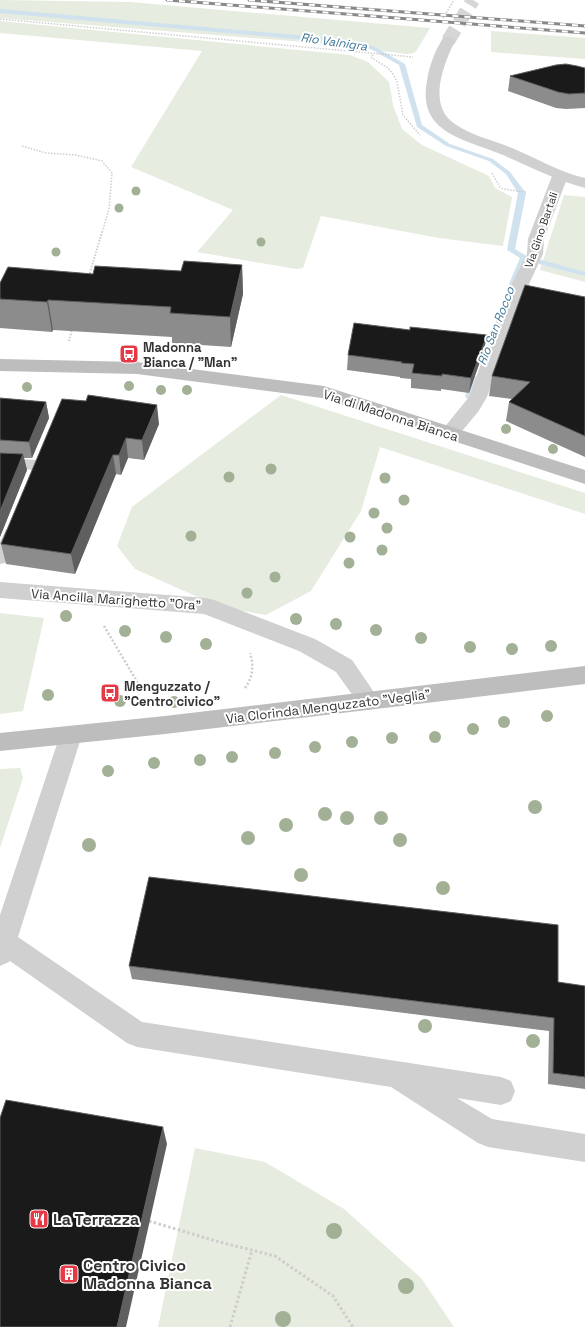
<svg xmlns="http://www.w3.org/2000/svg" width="585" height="1327" viewBox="0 0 585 1327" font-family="'Space Grotesk',sans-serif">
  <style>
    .green { fill: #e6ecdf }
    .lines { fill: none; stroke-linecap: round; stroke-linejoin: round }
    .stream { fill: #cfe2ee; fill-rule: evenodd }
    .tertiary-tunnel { stroke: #d6d6d6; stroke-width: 14; stroke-dasharray: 14 7; stroke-linecap: butt }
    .path-far3 { stroke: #cdcdcd; stroke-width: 1.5; stroke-dasharray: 1.5 1.5; stroke-linecap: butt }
    .path-far2 { stroke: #cdcdcd; stroke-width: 2; stroke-dasharray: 1.5 1.5; stroke-linecap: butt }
    .path-far1 { stroke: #cdcdcd; stroke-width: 2.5; stroke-dasharray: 2 2; stroke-linecap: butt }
    .path { stroke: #cdcdcd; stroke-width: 3; stroke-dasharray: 2.5 2.5; stroke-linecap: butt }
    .service { fill: #d0d0d0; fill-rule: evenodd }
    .minor { fill: #d0d0d0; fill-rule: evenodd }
    .tertiary { fill: #d0d0d0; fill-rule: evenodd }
    .secondary { fill: #bdbdbd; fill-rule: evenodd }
    .rail-casing { stroke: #888; stroke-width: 3 }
    .rail { stroke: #fff; stroke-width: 2; stroke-dasharray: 6; stroke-linecap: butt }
    .tree { fill: #a2b095 }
    .wall { fill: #8c8c8c }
    .shaded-wall { fill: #5f5f5f }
    .building { fill: #1a1a1a; stroke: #5f5f5f }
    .labels { text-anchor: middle; stroke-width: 4; stroke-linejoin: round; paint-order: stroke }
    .far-street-label { font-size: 11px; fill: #333; stroke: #fff }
    .far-water-label { font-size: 12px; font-style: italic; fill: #3f7597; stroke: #fff }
    .poi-label { font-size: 13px; font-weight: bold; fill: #333; stroke: #fff; text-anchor: start }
    .street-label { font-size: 13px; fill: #333; stroke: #fff }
    .near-poi-label { font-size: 16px; font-weight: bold; fill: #333; stroke: #fff; text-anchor: start }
  </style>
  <rect width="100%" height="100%" fill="#fff"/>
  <path class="green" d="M0 0 130 2 430 28 417 50 414 53 407 54 318 43 0 18Z
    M0 21 350 55 368 62 389 82 393 105 402 129 422 145 489 176 495 188 512 197 503 246 439 238 321 216 303 268 296 269 197 252 233 210 131 167 202 51 0 33Z
    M491 31 585 38V59L491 52Z
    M564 195 585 197V282L540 270Z
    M281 395 585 493V514L380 447 361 511 311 591 266 615 220 607 135 569 117 546 132 507Z
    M0 613 44 618 23 711 0 714Z
    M20 768 23 778 0 848V769Z
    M195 1148 265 1162 344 1209 421 1278 454 1327H158Z"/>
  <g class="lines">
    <path class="stream" d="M0 9 341 39 373 46 405 64 422 125 450 144 493 159 510 172 526 193 515 249 528 257 517 284 513 286 509 284 520 258 507 250 518 193 506 174 489 161 446 146 417 127 399 65 369 48 341 43 0 13Z
      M539 260H542L585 272V276L539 264Z
      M476 376 480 379 473 396 469 399 466 398 465 396 472 379Z"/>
    <path class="tertiary-tunnel" d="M448 41 473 0"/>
    <path class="path-far3" d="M443 18 454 0
      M0 19 413 57
      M373 55 371 57 372 58 388 68 393 74 397 82 403 115 420 135
      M22 146 46 153 76 155 102 161 112 173 109 209 102 233
      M492 173 500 187 503 189 526 192"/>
    <path class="path-far2" d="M89 276 102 232
      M69 341 72 329"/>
    <path class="path-far1" d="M104 626 142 690
      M245 688C253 677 254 666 250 653"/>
    <path class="path" d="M149 1221 216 1241 275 1256 333 1296 353 1327
      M230 1327 252 1250"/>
    <path class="service" d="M0 458 38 460 43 462 45 465 43 468 38 470 0 468Z
      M11 528 16 529 18 533 5 563 0 564V542L6 529Z"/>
    <path class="minor" d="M560 171 565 173 568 176 544 239 543 254 523 297 487 397 478 412 457 437 450 439 443 437 441 433 443 429 469 397 505 297 527 254 528 239 552 176 555 173Z
      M0 582 206 598 214 600 315 639 352 660 380 701 377 707 369 710 361 707 336 672 299 651 204 614 0 598Z
      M71 726 79 728 82 735 18 937 142 1022 501 1077 511 1081 515 1091 511 1101 501 1105 457 1098 492 1119 585 1134V1162L488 1147 478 1143 391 1087 137 1047 127 1043 10 961 9 962 0 966V915L60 735 63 728Z"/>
    <path class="tertiary" d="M448 37 453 38 455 41C443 65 427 106 455 124 472 136 493 140 512 148 536 158 559 172 585 178V188C556 180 530 167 503 155 466 139 417 134 427 81 429 66 435 51 443 38Z"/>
    <path class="secondary" d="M0 359 137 362 324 386 585 470V484L322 398 137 374 0 371Z
      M585 666V684L165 734 0 751V733L165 716Z"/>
    <g class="rail-casing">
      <path id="rail" d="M167 0 585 33
        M249 0 585 26"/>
    </g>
    <use href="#rail" class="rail"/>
  </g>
  <g class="tree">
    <circle cx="136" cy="191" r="4.5"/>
    <circle cx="119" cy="208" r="4.5"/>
    <circle cx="261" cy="242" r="4.5"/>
    <circle cx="56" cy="252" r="4.5"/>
    <circle cx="129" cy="386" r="5"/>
    <circle cx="27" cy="387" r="5"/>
    <circle cx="161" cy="390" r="5"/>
    <circle cx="187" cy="390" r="5"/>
    <circle cx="506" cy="429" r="5"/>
    <circle cx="553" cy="449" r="5"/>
    <circle cx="271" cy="469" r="5.5"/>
    <circle cx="229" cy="477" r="5.5"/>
    <circle cx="385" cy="478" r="5.5"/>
    <circle cx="404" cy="500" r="5.5"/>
    <circle cx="374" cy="513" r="5.5"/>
    <circle cx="387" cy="528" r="5.5"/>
    <circle cx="191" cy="536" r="5.5"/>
    <circle cx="350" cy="537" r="5.5"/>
    <circle cx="382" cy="550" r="5.5"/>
    <circle cx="349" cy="563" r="5.5"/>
    <circle cx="275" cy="577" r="5.5"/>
    <circle cx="247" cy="593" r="5.5"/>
    <circle cx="66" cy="616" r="6"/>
    <circle cx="296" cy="619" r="6"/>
    <circle cx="336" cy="624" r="6"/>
    <circle cx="376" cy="630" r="6"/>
    <circle cx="125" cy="631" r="6"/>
    <circle cx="166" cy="637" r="6"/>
    <circle cx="421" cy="638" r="6"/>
    <circle cx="206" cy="644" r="6"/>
    <circle cx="551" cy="646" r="6"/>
    <circle cx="470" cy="647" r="6"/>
    <circle cx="512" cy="649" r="6"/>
    <circle cx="48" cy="695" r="6"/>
    <circle cx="120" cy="701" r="6"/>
    <circle cx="174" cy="702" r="6"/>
    <circle cx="547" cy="716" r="6"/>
    <circle cx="504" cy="722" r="6"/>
    <circle cx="473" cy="729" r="6"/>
    <circle cx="435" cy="737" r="6"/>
    <circle cx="392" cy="738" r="6"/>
    <circle cx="352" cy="742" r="6"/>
    <circle cx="315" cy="747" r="6"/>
    <circle cx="275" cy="753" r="6"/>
    <circle cx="232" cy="757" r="6"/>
    <circle cx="200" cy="760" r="6"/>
    <circle cx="154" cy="763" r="6"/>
    <circle cx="108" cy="771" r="6"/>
    <circle cx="535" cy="807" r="7"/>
    <circle cx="325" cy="814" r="7"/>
    <circle cx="347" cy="818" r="7"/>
    <circle cx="381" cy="818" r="7"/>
    <circle cx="286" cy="825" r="7"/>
    <circle cx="248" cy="838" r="7"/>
    <circle cx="400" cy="840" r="7"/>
    <circle cx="89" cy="845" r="7"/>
    <circle cx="301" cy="875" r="7"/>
    <circle cx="443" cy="888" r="7"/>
    <circle cx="425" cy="1026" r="7"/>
    <circle cx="533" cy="1041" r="7"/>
    <circle cx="334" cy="1231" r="8"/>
    <circle cx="406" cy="1286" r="8"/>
    <circle cx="283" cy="1319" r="8"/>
  </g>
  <path class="wall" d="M585 68V108L566 109 556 108 508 91 510 76Z
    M242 265 243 294 231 347 172 343V337L53 330 52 332 0 328V283L93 274 181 271Z
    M585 297V457L506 421 509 402 512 399 489 396 492 376Z
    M410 330 487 335 484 350 469 393 441 389V391L411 388V379L400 378V377L347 370 348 355Z
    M0 398 46 402 49 418 32 458H24L27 470 0 537Z
    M62 399 159 424 144 460 128 458 121 475 116 474 75 574 6 564 1 544Z
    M129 966 585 986V1089L548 1084 549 1031 132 979Z"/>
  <path class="shaded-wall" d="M242 265 243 294 231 347 230 317Z
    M48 300 53 330 52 332 47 302Z
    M487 335 484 350 469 393 471 378Z
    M46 402 49 418 32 458 29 442Z
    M157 405 159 424 144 460 142 440Z
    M126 438 128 458 121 475 119 455Z
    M23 454 27 470 0 537V511Z
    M113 455 116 474 75 574 71 554Z
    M163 1127 167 1144 126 1327H117Z"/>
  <path class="building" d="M566 64 577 66 585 68V93L569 94 558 92 510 76 556 65Z
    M184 261 242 265 230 317 170 313 171 307 48 300 47 302 0 299V283L8 267 93 274 95 266 181 271Z
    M525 285 585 297V436L509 402 530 382 492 376Z
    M354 323 410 330V327L487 335 471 378 442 374V376L412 373 414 364 401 363 402 362 348 355Z
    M88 395 157 405 142 440 126 438 119 455H113L71 554 1 544 62 399 86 401Z
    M0 398 46 402 29 442 0 440Z
    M0 453 23 454 0 511Z
    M149 877 558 925V982L585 986V1077L553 1073 554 1018 129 966Z
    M6 1100 163 1127 117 1327H0V1118Z"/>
  <defs>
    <g id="bus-square" transform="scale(1)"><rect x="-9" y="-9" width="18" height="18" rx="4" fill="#e63946" stroke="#fff"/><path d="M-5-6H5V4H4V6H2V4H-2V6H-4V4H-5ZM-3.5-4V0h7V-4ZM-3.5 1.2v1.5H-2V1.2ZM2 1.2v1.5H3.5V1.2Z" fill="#fff"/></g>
    <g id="restaurant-square" transform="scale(1)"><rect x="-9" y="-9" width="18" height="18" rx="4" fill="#e63946" stroke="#fff"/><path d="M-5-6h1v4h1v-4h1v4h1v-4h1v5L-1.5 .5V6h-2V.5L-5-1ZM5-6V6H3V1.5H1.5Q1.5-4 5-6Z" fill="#fff"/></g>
    <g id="building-square" transform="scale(1)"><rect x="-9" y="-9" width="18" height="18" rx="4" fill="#e63946" stroke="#fff"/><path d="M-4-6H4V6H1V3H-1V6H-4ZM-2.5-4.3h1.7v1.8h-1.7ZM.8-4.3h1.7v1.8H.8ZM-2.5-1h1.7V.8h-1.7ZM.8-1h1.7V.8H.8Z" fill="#fff"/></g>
  </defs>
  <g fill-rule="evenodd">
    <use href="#bus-square" x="129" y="354"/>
    <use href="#bus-square" x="110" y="693"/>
    <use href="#restaurant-square" x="39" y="1219"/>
    <use href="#building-square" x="69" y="1274"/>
  </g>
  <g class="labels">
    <g class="far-street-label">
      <text transform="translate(541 230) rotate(-71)" y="4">Via Gino Bartali</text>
    </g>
    <g class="far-water-label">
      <text transform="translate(334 42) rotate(8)" y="4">Rio Valnigra</text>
      <text transform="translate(496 326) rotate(-69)" y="4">Rio San Rocco</text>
    </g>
    <g class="poi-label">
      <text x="143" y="352">Madonna<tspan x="143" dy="15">Bianca / "Man"</tspan></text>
      <text x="124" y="691">Menguzzato /<tspan x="124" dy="15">"Centro civico"</tspan></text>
    </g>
    <g class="street-label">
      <text transform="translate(391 415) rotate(18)" y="5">Via di Madonna Bianca</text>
      <text transform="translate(116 599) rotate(4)" y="5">Via Ancilla Marighetto "Ora"</text>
      <text transform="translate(328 706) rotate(-7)" y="5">Via Clorinda Menguzzato "Veglia"</text>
    </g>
    <g class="near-poi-label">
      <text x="53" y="1225">La Terrazza</text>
      <text x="83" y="1271">Centro Civico<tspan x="83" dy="18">Madonna Bianca</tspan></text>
    </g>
  </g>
</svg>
